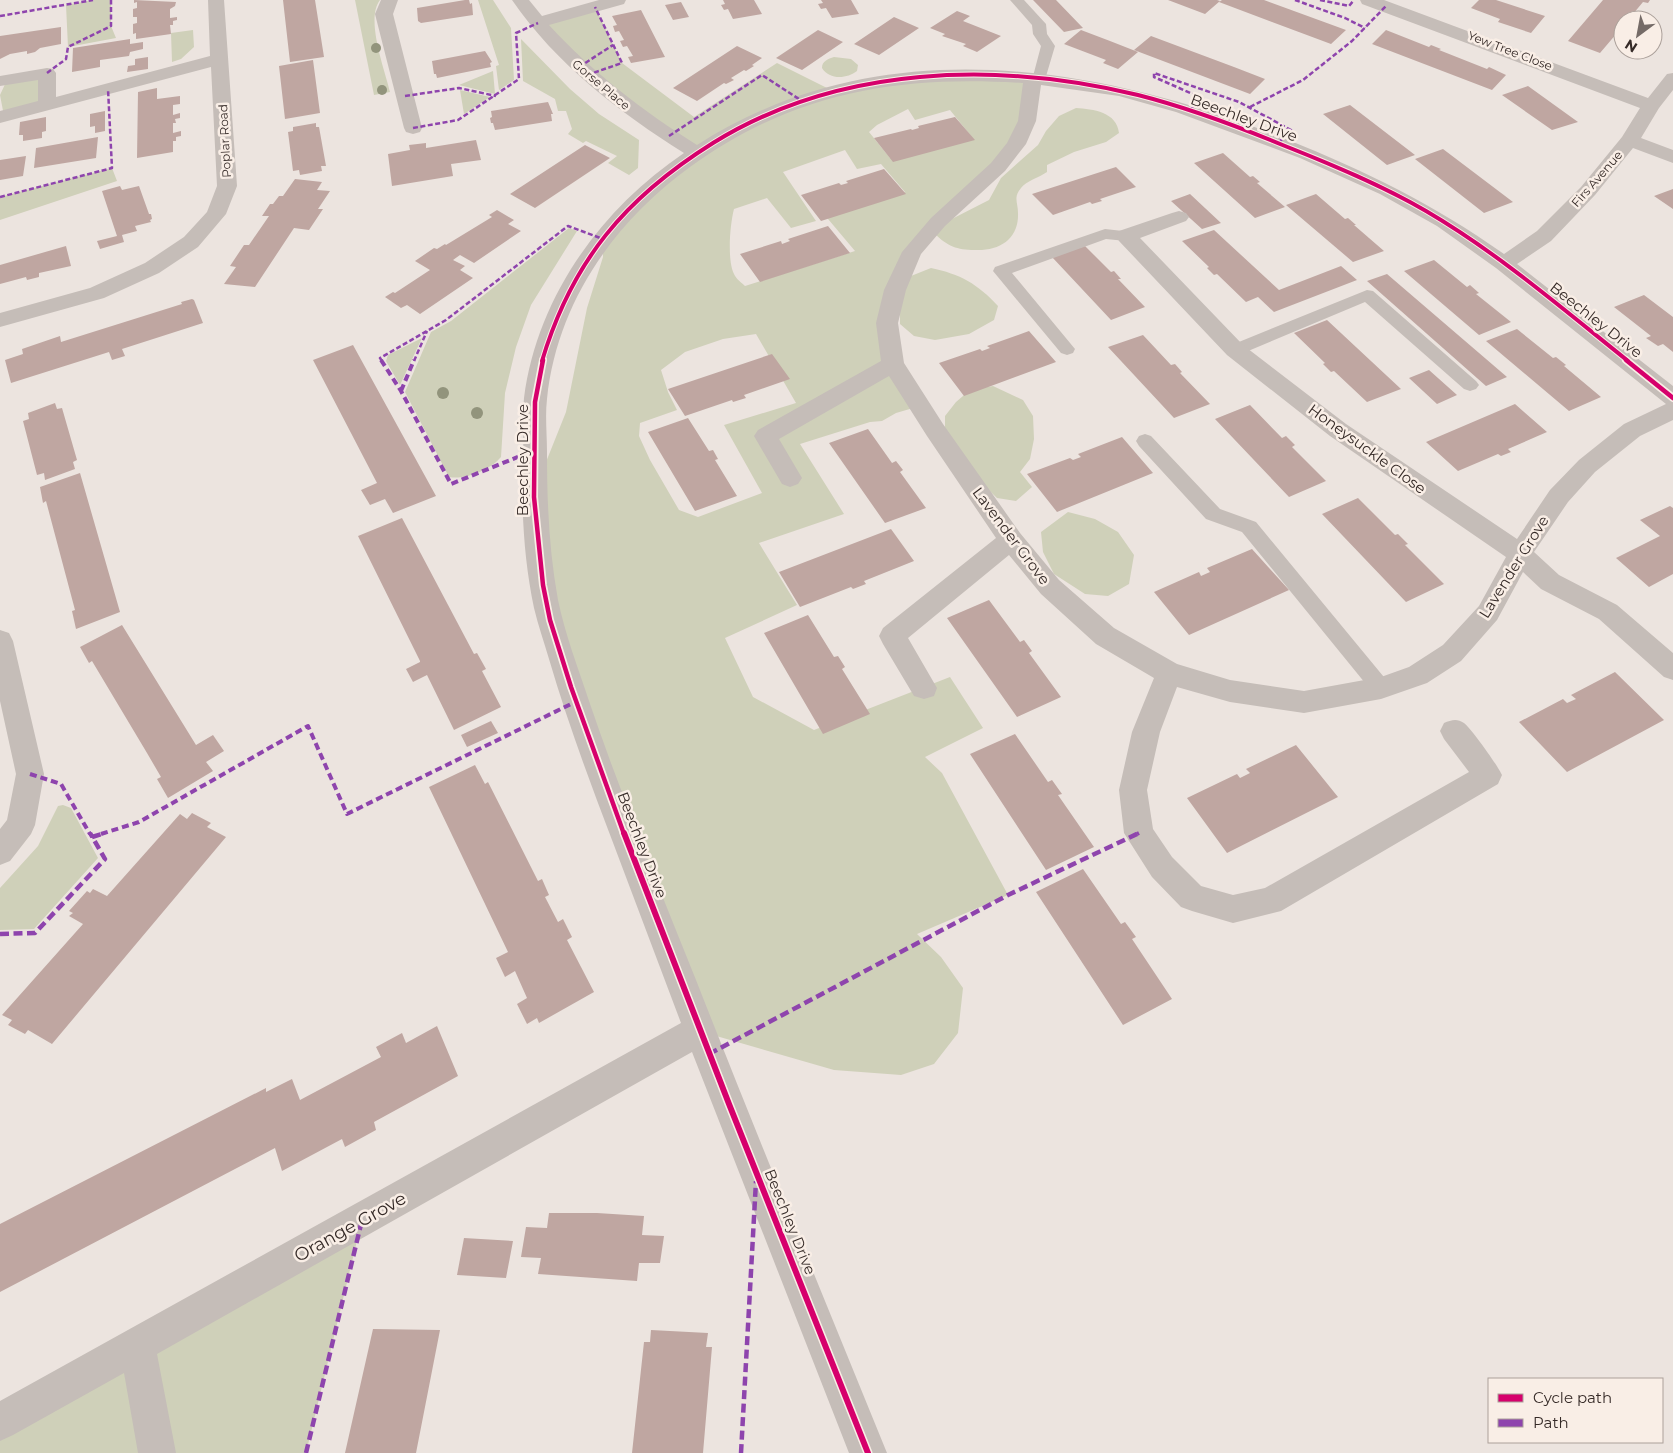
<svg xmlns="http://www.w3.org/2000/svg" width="1673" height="1453" viewBox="0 0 1673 1453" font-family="Montserrat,sans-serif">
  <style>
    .green { fill: #cfd0b9; fill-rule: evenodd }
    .building { fill: #bfa6a1 }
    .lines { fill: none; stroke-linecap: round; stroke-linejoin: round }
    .service { fill: #c5bdb8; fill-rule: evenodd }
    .minor { fill: #c5bdb8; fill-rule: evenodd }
    .quiet-far2 { stroke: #8e44ad; stroke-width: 2.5; stroke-dasharray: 5 2.5; stroke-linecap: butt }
    .quiet-far1 { stroke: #8e44ad; stroke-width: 4; stroke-dasharray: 7 4; stroke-linecap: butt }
    .quiet { stroke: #8e44ad; stroke-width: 4.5; stroke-dasharray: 9 4.5; stroke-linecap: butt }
    .cycleway-far2-casing { stroke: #f9eee6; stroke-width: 6 }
    .cycleway-far1-casing { stroke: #f9eee6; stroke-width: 8 }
    .cycleway-casing { stroke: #f9eee6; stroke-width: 9 }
    .cycleway-far2 { stroke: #d6006c; stroke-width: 4 }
    .cycleway-far1 { stroke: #d6006c; stroke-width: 4.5 }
    .cycleway { stroke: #d6006c; stroke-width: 6 }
    .tree { fill: #92947c }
    .labels { text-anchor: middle; stroke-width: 5; stroke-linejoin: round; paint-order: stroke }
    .far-street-label { font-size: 12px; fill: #352a27; stroke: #f9eee6 }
    .street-label { font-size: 15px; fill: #352a27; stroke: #f9eee6 }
    .near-street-label { font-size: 18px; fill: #352a27; stroke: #f9eee6 }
  </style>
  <rect width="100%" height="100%" fill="#ece4df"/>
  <path class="green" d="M93 0H111V26L116 38 68 47 66 5Z
    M355 0H380C365 19 385 70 390 92L374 95Z
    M478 0H493L511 28 514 80 499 90 496 66 499 65Z
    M595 7 622 63 694 117 777 63 835 92 879 82 1033 79 1016 144 912 252 887 323 920 406 896 413 882 421 870 422 800 444 844 514 759 543 797 605 725 638 753 697 814 730 950 677 983 728 925 757 942 773 1008 895 917 934 941 957 963 988 958 1033 934 1064 901 1075 834 1070 699 1031 575 702 534 492 566 412 587 308 603 257V239L697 153 670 137 538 23ZM908 109 915 120 950 110 971 136 890 158 869 132 877 125ZM845 150 857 169 881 164 905 192 823 213 855 251 745 286C742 283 736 279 734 274 727 260 730 224 734 209L767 198 791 228 816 221 783 172ZM756 334 796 403 724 425 762 493 698 517 679 510 650 460 639 436 640 423 677 410 668 392 661 370 685 352 723 339Z
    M193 30 194 47 181 59 172 62 171 33Z
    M521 39 570 89 599 114 639 140 638 168 629 175 608 163 617 156 586 141 583 143 568 134 572 129 566 111H558L555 99 523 81Z
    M834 57 851 59 858 65 857 71C847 79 829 80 822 68 822 61 828 59 834 57Z
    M493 71 495 94 459 85Z
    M47 73V106L4 116 0 95 7 80Z
    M460 90 490 97 464 114Z
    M1076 108C1093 109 1117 112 1119 133L1106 142 1074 152 1047 165V172C1040 177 1026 181 1021 188 1013 197 1018 203 1018 213 1019 238 1001 250 978 250 959 250 950 248 936 235L944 223 989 200 1001 178 1038 145 1046 131 1059 116Z
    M112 168 117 181 0 220V197Z
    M569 228 577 231 531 305 516 347 505 393 501 457C490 470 466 480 449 477L405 392 431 332 451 321Z
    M931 268C960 274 978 284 998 306L994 320 969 334 935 340 914 336 900 324V297L911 276Z
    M422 338 400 385 386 361 388 355Z
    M993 386 1023 400 1033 416 1034 439 1030 459 1020 472 1032 487 1016 501 997 498 973 475 945 435V416L956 402 970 390Z
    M1068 512 1095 519 1118 532 1134 555 1129 584 1108 596 1085 594 1054 574 1043 552 1041 532Z
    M63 805 71 808 98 858 34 929 0 930V888L38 846 58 806Z
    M362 1220 306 1453H0V1422Z"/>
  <path class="building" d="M134 0 176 2 175 6 170 9V18L177 17V20L173 21V25H170L171 34 136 39V33L133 34V24L137 23V17H133V9L137 8V2L134 3Z
    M283 0H315L324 57 290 62Z
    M465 0H469L470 4 472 3 473 15 421 23 418 21 417 8Z
    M723 0H754L762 14 733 19 728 9 724 10 721 5 725 4Z
    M821 0H851L859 14 832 18 826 8 821 9 818 4 823 3Z
    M1033 0H1056L1083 28 1064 32Z
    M1168 0H1217L1220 1 1205 14Z
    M1222 0H1264L1346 30 1331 44 1219 2Z
    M1479 0H1496L1545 16 1531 33 1498 22 1500 19 1471 8Z
    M1603 0H1650L1648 3 1643 2 1628 20H1623V26L1600 53 1568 41Z
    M681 2 689 17 673 20 665 5Z
    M641 10 665 57 631 63 628 57 633 56 627 46 623 47 620 41 624 40 619 31 615 32 613 26 617 25 612 16Z
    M957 11 970 16 963 21 1001 36 977 52 963 46 966 44 942 36 945 34 930 28Z
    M894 17 919 28 879 55 854 44Z
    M61 27V44L40 48 35 52 27 54V51L10 54 0 59V36Z
    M818 30 843 42 802 70 776 58Z
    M1081 30 1110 41 1138 52 1118 69 1103 63 1106 60 1064 44Z
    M1386 30 1429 47 1431 45 1441 49 1439 50 1487 69 1489 67 1506 75 1492 90 1372 44Z
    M1151 36 1234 67 1265 79 1250 94 1134 50Z
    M130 39V44L143 42V49L130 52 129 56 100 60V67L72 72 73 48Z
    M737 46 762 58 752 65 754 66 746 71 744 70 731 78 734 80 726 84 724 83 697 101 673 88Z
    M485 51 492 62 490 63 491 67 437 78 436 74H434L432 61Z
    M148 57V69L127 72 128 66 135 65V59Z
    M313 60 320 113 285 119 279 66Z
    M1528 86 1578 122 1552 130 1502 95Z
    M157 88V99L180 96V104L173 105V115L180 113V118L175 119 176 123H173V133L181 131V136L176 137V141H173V152L137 158 138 92Z
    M548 102 553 114H551L552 121 495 130 493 123H491L490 118 492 117 491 111Z
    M1350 105 1415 155 1387 165 1323 114Z
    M105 111V131L95 133V126L90 127V114Z
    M46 117V131L42 132V138L23 141V135H19L20 122Z
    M955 117 975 140 893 162 874 138 911 129 912 130 919 128 918 126Z
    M316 123V127H319L326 166H321L322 171 300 175 299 170 293 171 288 132 293 131V127Z
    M98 137 96 158 34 168 36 148Z
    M476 140 481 160 451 164 453 176 392 186 388 154 410 150 409 145 426 143V148Z
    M585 145 610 158 535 208 510 194Z
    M1443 149 1513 202 1484 213 1415 159Z
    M1223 153 1250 177 1253 176 1260 182 1257 183 1285 207 1255 218 1194 163Z
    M26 156 23 176 0 180V160Z
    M1116 167 1136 187 1100 199 1102 201 1092 204 1090 202 1053 215 1032 194Z
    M884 169 906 194 821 221 801 195 839 183 841 185 848 183 846 181Z
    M295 179 322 182 317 190 330 191 318 209H323L309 230 294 228 255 287 224 284 236 267 230 266 244 245H249L269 216H262L270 204H273L279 196H283Z
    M120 186 122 190 139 186 149 214H151L152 219 150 220 151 222 135 226 137 231 122 235 124 242 100 249 97 241 117 236 102 191Z
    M1673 189V209L1654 196Z
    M1190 194 1221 223 1202 229 1171 201Z
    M1316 194 1345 219 1348 218 1356 225H1354L1384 251 1353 262 1286 205Z
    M497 210 514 220 508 224 521 231 474 263 460 255 453 260 465 266 460 270 473 278 420 314 407 305 401 308 385 297 393 292 395 293 430 270 415 261 434 248 437 249 445 244 446 245 492 217 489 215Z
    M828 226 850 253 760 282 740 254 781 241 782 244 790 241 788 239Z
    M1214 230 1279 290 1341 266 1357 280 1274 312 1258 297 1246 302 1217 274 1214 275 1207 268 1209 267 1182 241Z
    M66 246 71 266 39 273V277L27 280 26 277 0 284V265Z
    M1085 246 1111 272 1114 271 1121 279H1118L1145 307 1111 320 1052 257Z
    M1434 260 1467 287 1470 285 1479 293 1476 294 1511 322 1479 335 1404 271Z
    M1387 274 1507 377 1486 386 1367 281Z
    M1644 295 1673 317V352L1663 344 1658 346 1646 338 1651 336 1614 307Z
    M192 299 194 300 203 323 122 349 125 356 112 360 109 352 11 383 5 360 23 354 22 349 60 336 61 342 182 304 181 302Z
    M1327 320 1401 389 1367 402 1334 371 1331 372 1323 364 1325 363 1294 333Z
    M1517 329 1553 358 1556 357 1566 365 1564 366 1601 397 1569 411 1486 341Z
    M1029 331 1056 362 964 396 939 363 980 349 982 351 990 348 987 346Z
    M1143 335 1171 365 1175 364 1182 372 1180 373 1210 404 1174 418 1108 347Z
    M353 345 436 496 393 513 385 499 370 505 361 490 377 483 313 360Z
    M772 354 790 379 744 395 746 398 733 402 732 400 685 416 668 389Z
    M1429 370 1457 395 1437 404 1409 378Z
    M55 403 57 409 62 408 77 460 73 462 75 469 45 480 44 473 37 475 23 421 29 419 28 413Z
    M1515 404 1547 432 1508 449 1511 452 1501 456 1498 454 1458 471 1426 442Z
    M1250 405 1282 438 1286 436 1295 445 1292 447 1326 481 1289 497 1215 419Z
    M688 418 709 451 713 450 718 459 715 460 737 496 695 511 648 432Z
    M868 429 892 463 896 461 903 470 900 472 926 508 885 523 829 443Z
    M1122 437 1153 473 1057 512 1027 474 1070 458 1073 460 1081 457 1078 454Z
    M80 473 120 612 76 629 72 611 75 610 46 501 43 503 40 487Z
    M1358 498 1395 535 1398 534 1408 544 1405 545 1444 584 1406 602 1322 514Z
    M1670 506 1673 508V574L1649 587 1616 558 1660 536 1640 520Z
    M402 518 474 654 477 653 486 669 482 671 501 707 454 730 427 675 413 682 406 669 420 662V661L358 536Z
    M891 529 914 561 864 581 866 584 853 589 851 587 800 607 779 572Z
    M1252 549 1289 590 1189 635 1154 592 1199 572 1201 576 1210 572 1207 568Z
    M989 600 1020 642 1024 640 1032 651 1029 653 1061 697 1017 717 947 618Z
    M808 615 834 657 838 656 845 667 842 669 870 714 823 734 764 633Z
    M122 625 196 745 213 735 224 751 206 762 213 771 168 798 157 779 161 777 147 753 92 661 89 663 80 647Z
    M1615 672 1664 720 1567 772 1519 722 1563 699 1567 703 1576 699 1571 695Z
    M491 721 498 733 467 747 461 735Z
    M1015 734 1048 782 1052 780 1062 794 1058 795 1094 847 1046 870 970 754Z
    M1296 745 1338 797 1227 853 1187 798 1237 774 1240 778 1250 773 1246 769Z
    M475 765 485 784 488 782 538 881 542 879 549 895 545 897 558 922 563 919 572 937 567 940 594 992 539 1023 537 1018 527 1024 517 1004 527 998 515 971 505 977 496 958 508 952 429 787Z
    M192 813 211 823 207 827 226 837 52 1044 28 1030 25 1034 8 1025 12 1020 2 1015 83 924 69 916 73 913 69 911 87 891 90 893 93 889 107 896 180 814 187 819Z
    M1083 869 1121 924 1125 922 1136 937 1132 939 1172 999 1123 1025 1036 892Z
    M437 1026 458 1076 374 1122 376 1130 345 1147 342 1139 282 1171 275 1148 0 1292V1224L266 1088V1092L292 1079 300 1100 381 1057 376 1047 402 1033 406 1043Z
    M549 1213H597L644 1216 642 1235 664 1236 660 1263H639L637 1281 538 1274 541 1258 521 1257 526 1227 547 1228Z
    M464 1238 513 1241 506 1278 457 1275Z
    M373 1329 440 1330 416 1453H345Z
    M651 1330 708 1333 706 1347H712L703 1453H632L644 1342H650Z"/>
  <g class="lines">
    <path class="service" d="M1010 0H1024L1046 24 1047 34 1055 46 1044 83 1039 84 1032 80 1041 46 1033 34 1032 25Z
      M1105 229 1132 232 1134 236 1132 240 1126 241 1106 239 1012 273 1075 349 1073 353 1067 355 1061 353 993 271 995 267Z
      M1367 290 1373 291 1476 381 1479 385 1476 389 1470 391 1464 389 1365 302 1241 354 1235 356 1229 354 1226 350 1229 346Z
      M1145 434 1151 436 1220 509 1256 522 1388 682 1391 688 1388 694 1381 697 1374 694 1242 532 1206 519 1139 446 1136 441 1139 436Z"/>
    <path class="minor" d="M208 0H224L237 186 226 214 198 247 159 273 104 298 0 327V313L90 288 145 263 184 237 207 212 217 186 211 67 0 123V111L38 101V80L0 86V76L47 68 53 69 56 73V97L210 56Z
      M381 0H398L393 14 422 128 420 132 413 134 406 132 404 128 375 14Z
      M512 0H529L542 16 599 0H626L624 4 549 25C593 73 643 111 697 145 879 28 1097 64 1286 139 1367 172 1432 203 1504 254L1537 231 1581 187 1622 137 1640 108 1362 4 1360 0H1384L1648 98 1667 74 1673 73V90L1659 108 1641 138 1673 150V163L1633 148 1595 195 1551 241 1517 264 1673 386V420L1640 436 1595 472 1568 502 1534 552 1559 575 1617 605 1673 653V680L1664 677 1599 619 1541 589 1523 572 1497 620 1461 661 1427 683 1381 699 1304 713 1230 702 1177 687 1160 732 1147 790 1153 829 1172 857 1201 886 1233 895 1265 888 1469 772 1444 739 1440 731 1444 723C1451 720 1457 718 1464 723 1471 728 1498 766 1502 775L1498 784 1281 911 1233 923 1192 911 1181 907 1152 877 1124 833 1119 790 1132 732 1154 678 1096 644 1041 594 1009 555 908 638 937 688 934 696 924 699 914 696 883 644 879 636 883 628 996 538 927 436 889 376 779 439 802 478 798 484 790 487 782 484 754 436 758 430 881 361 876 323 884 290 902 252 931 218 991 163 1007 143 1018 121 1023 83C898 75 794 92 690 167 614 222 557 303 547 399 545 416 547 434 547 452 547 502 549 551 558 600 565 634 578 668 589 701 621 795 659 888 696 980 758 1138 823 1296 887 1453H849L692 1052 157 1354 176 1453H138L124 1373 13 1435 0 1441V1401L681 1023C658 962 635 901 612 840 589 780 567 720 549 659 544 642 538 625 534 608 524 560 521 510 523 460 524 440 522 419 524 398 537 297 601 209 684 153 619 112 556 64 512 0ZM1041 85 1119 96 1176 112 1300 158 1380 194 1437 226 1496 268 1666 404 1624 424 1579 460 1550 490 1517 539 1346 424 1243 345 1140 238 1186 221 1189 217 1186 213 1179 211 1172 213 1119 231 1116 236 1119 241 1227 355 1330 436 1506 557 1479 606 1443 645 1409 667 1381 677 1304 691 1230 680 1177 664 1114 628 1059 580 1020 533 943 424 904 363 898 323 906 290 921 254 945 226 1005 171 1026 144 1036 121Z
      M0 630 9 633 13 641 44 774 35 825 31 834 10 861 0 865V829L7 820 16 774 0 701Z"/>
    <path class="quiet-far2" d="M1295 0 1345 18 1365 28
      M1320 0 1349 6 1354 0
      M0 16 93 0
      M579 67 613 45
      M47 73 66 59 68 47 111 26V0
      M587 75 622 63 595 7
      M405 96 459 88 496 96
      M1250 107 1303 80 1352 41 1386 6
      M1190 110 1202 98 1154 77V73L1239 102 1291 130 1278 143
      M413 128 458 120 519 79 516 33 538 23
      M669 136 762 75 802 101
      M0 197 112 168 108 89
      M382 361 380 358 446 320 568 226 603 239
      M414 361 427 331"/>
    <path class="quiet-far1" d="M381 360 401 391 451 484 535 450
      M401 391 414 360
      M30 774 61 784 90 834
      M101 834 139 822 308 726 347 814 575 702
      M1137 834 1139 833"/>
    <path class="quiet" d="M92 837 105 833
      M0 934 35 933 105 859 90 833
      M709 1054 1008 895 1139 833
      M306 1453 362 1220
      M741 1453 756 1181"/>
    <g class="cycleway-far2-casing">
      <path id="cycleway-far2" d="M542 361C572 261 625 198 713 143 839 65 997 61 1138 95 1189 108 1237 126 1285 146 1333 165 1381 185 1426 211 1498 253 1563 309 1628 361"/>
    </g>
    <g class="cycleway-far1-casing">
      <path id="cycleway-far1" d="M543 360 535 402 534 497 543 585 550 620 571 687 624 834
        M1626 360 1673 398"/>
    </g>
    <g class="cycleway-casing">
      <path id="cycleway" d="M624 833 729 1104 868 1453"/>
    </g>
    <use href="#cycleway-far2" class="cycleway-far2"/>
    <use href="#cycleway-far1" class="cycleway-far1"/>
    <use href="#cycleway" class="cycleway"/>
  </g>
  <g class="tree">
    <circle cx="376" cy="48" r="5"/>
    <circle cx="382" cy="90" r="5"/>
    <circle cx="443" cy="393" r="6"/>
    <circle cx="477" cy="413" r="6"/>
  </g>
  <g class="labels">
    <g class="far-street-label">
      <text transform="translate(1510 51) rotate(21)" y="4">Yew Tree Close</text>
      <text transform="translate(601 85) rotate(40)" y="4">Gorse Place</text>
      <text transform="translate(225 141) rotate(-93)" y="4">Poplar Road</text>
      <text transform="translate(1597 179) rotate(-49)" y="4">Firs Avenue</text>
    </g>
    <g class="street-label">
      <text transform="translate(1244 118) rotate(20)" y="5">Beechley Drive</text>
      <text transform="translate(1596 320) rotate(38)" y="5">Beechley Drive</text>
      <text transform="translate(1367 449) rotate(36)" y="5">Honeysuckle Close</text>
      <text transform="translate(523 460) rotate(-90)" y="5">Beechley Drive</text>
      <text transform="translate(1011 536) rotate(53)" y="5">Lavender Grove</text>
      <text transform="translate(1514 567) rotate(-58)" y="5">Lavender Grove</text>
      <text transform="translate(642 845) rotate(69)" y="5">Beechley Drive</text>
      <text transform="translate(790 1222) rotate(68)" y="5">Beechley Drive</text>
    </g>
    <g class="near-street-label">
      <text transform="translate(350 1227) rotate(-29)" y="6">Orange Grove</text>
    </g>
  </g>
  <rect x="1488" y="1378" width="175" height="65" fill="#f9eee6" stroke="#aba09a"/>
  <rect x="1498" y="1394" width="25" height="8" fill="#d6006c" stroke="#aba09a"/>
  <text x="1533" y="1403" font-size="15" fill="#352a27">Cycle path</text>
  <rect x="1498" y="1419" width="25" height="8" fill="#8e44ad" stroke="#aba09a"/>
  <text x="1533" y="1428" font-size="15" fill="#352a27">Path</text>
  <g transform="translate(1638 35) rotate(212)"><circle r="24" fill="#f9eee6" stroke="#aba09a"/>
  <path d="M0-4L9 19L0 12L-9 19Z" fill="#756b67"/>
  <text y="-8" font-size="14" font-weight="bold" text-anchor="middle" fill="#352a27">N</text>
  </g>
</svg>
